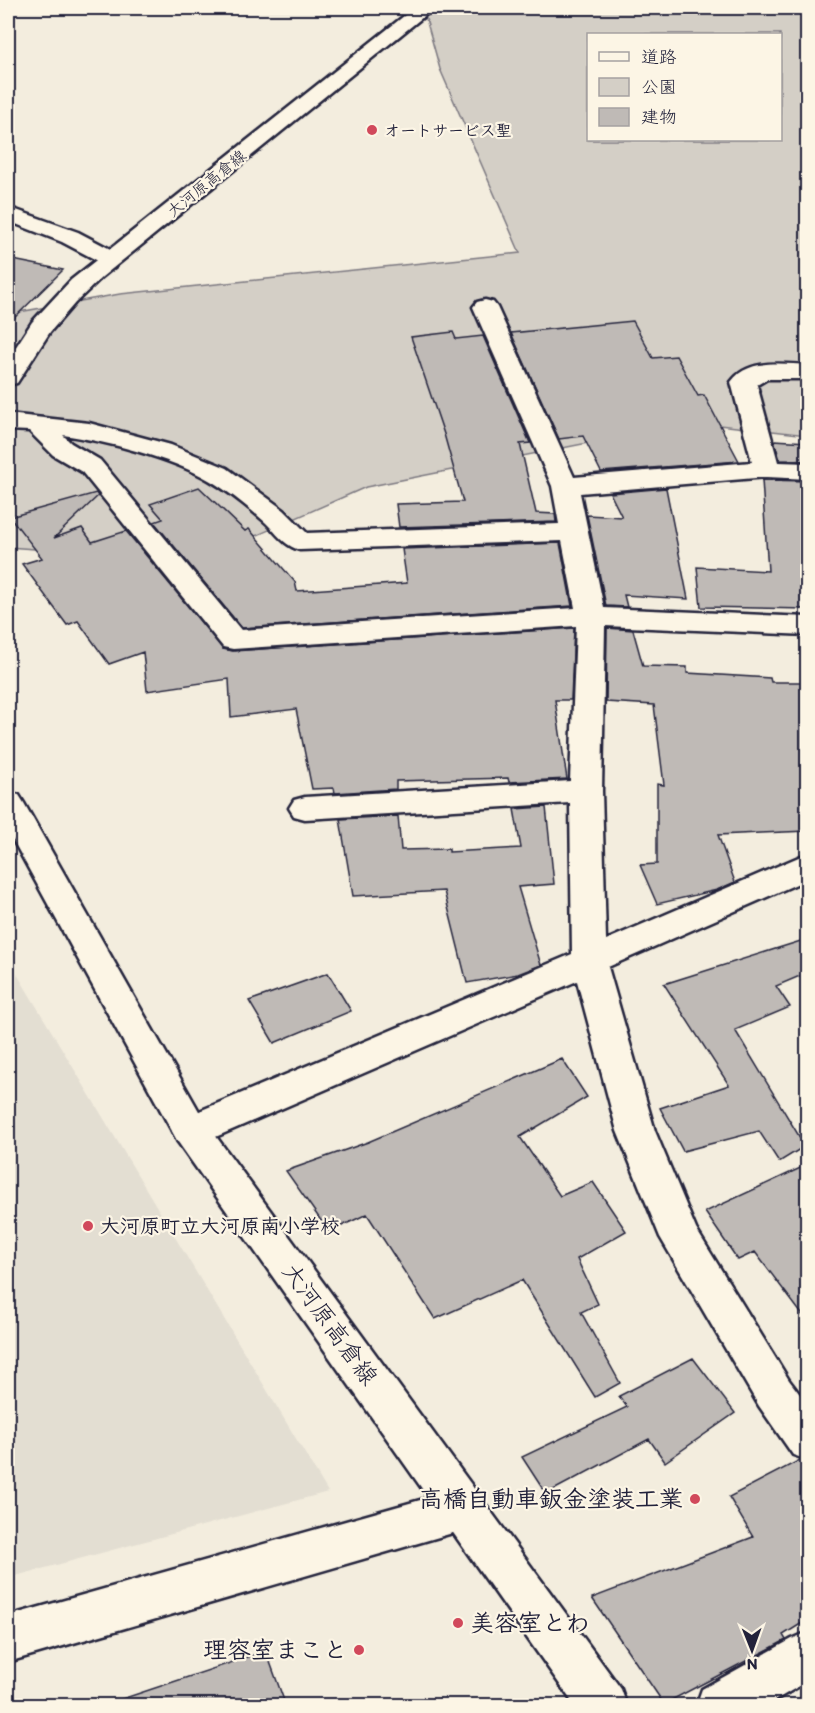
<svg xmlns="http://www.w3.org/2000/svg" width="815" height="1713" viewBox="0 0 815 1713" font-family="Itim,'Klee One',sans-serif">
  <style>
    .built { fill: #e3ded2 }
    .green { fill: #d4cfc6; stroke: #7b7880; stroke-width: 1.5; fill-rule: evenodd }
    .building { fill: #bfbab6; stroke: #22223b; stroke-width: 1.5 }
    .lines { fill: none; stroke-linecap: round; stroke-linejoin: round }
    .minor-casing { stroke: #22223b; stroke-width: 5 }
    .major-casing { stroke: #22223b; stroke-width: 5 }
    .minor { fill: #fcf5e5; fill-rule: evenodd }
    .major { fill: #fcf5e5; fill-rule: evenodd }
    .poi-dot { fill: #d1495b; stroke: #fcf5e5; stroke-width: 2 }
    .labels { text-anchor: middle; stroke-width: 4.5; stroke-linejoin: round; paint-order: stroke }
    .far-poi-label { font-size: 16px; font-weight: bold; fill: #22223b; stroke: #fcf5e5; text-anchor: start }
    .far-street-label { font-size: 16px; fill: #22223b; stroke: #fcf5e5 }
    .poi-label { font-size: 20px; font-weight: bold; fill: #22223b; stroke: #fcf5e5; text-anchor: start }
    .near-street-label { font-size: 24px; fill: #22223b; stroke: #fcf5e5 }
    .near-poi-label { font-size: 24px; font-weight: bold; fill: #22223b; stroke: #fcf5e5; text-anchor: end }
  </style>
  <rect width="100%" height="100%" fill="#f3edde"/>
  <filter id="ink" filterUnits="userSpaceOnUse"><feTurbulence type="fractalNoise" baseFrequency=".0167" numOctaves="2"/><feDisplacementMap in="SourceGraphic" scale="12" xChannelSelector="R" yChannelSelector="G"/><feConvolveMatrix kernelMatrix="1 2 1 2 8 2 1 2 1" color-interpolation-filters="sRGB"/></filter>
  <g filter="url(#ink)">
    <path class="built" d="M8 959 328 1492 8 1578Z"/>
    <path class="green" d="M423 8H807V435L693 422 366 487 199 561 8 547V314L120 294 520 253 440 69ZM588 34H780V140H588Z"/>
    <path class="building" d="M8 259 63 270 8 324Z
      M633 321 653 358 676 356 698 396 704 395 739 461 601 472 583 436 559 439 511 333Z
      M453 332 456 339 483 336 530 443 520 444 536 513 555 514 556 522 399 527 396 504 463 502 444 434 411 337Z
      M774 440 807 442V461L780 460Z
      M762 480 807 481V609L701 607 697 567 768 571Z
      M199 487 245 531 249 529 295 582 297 591 407 583 402 549 560 543 572 606 242 628 154 522 163 519 150 504Z
      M666 488 688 599 624 595 627 607 606 606 587 515 622 517 610 493Z
      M96 493 98 496 54 538 82 528 92 542 126 531 223 649 233 651 574 628 571 700H555L567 779 509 782 508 778 396 781V789L335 793 334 788 312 789 296 709 231 717 229 679 147 691 143 652 109 664 78 621 67 625 22 564 42 558 10 517Z
      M607 628 633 630 643 666 687 667V673L770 678 771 682H807V831L718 835 735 882 717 890 657 904 640 865 657 864V784L664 785 654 705 606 702Z
      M546 807 554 884 518 887 541 965 518 974 467 983 444 891 353 896 340 819 398 816 401 850 449 849V852L521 848 514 809Z
      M807 939V973L776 986 790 1007 735 1030 805 1146 779 1162 759 1131 683 1151 660 1108 729 1085 664 984Z
      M328 973 351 1011 274 1043 249 1001Z
      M562 1059 587 1097 520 1137 560 1196 593 1182 626 1231 577 1259 598 1304 581 1312 620 1383 595 1397 522 1280 435 1319 367 1214 329 1232 286 1171 368 1142Z
      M807 1165V1321L755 1252 738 1260 705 1212Z
      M693 1358 735 1413 665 1462 649 1439 546 1494 522 1457 627 1407 619 1396Z
      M800 1460 807 1462V1620L783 1635 786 1640 664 1704 592 1598 753 1537 729 1497Z
      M266 1651 286 1706H123L122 1699Z"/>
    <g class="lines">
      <g class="minor-casing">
        <path id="minor" d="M8 207 78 232 116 252 119 257 116 262 108 264 100 262 62 242 8 221Z
          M485 300 493 302 497 307 574 477 752 462 731 382C748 358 782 364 808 365V379H767L757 385 778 462 808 463V479L767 477 580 493 604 608 808 617V635L605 626 602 791 606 940 808 853V879L608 967 655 1131 696 1229 789 1380 808 1405V1460L793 1455 759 1406 660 1237 617 1131 577 981 204 1142 191 1146 178 1142 172 1131 178 1120 572 954 570 803 305 819 294 816 289 808 294 800 305 797 570 781 576 626 233 649 223 647 82 472 53 455 29 431 8 430V414L89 423 171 445 227 468 284 510 307 533 559 524 552 486 473 307 477 302ZM63 435C105 441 172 458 209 480 228 491 248 507 265 522 276 532 284 546 300 550L562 541 575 608 241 630 100 460 71 443Z
          M463 1488 479 1494 485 1509 479 1524 463 1530 8 1662V1616Z
          M808 1632V1681L765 1706H696L702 1689 792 1639Z"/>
      </g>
      <g class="major-casing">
        <path id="major" d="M414 8H434L102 277 75 303 50 332 17 383 8 385V359L32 322 71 280Z
          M8 792 19 795 24 803 204 1120 621 1689 627 1706H575L178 1142 8 831Z"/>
      </g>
      <use href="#minor" class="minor"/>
      <use href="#major" class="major"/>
    </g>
  </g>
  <g class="poi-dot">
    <circle cx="372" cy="130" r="6"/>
    <circle cx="88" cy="1226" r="6"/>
    <circle cx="695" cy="1499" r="6"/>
    <circle cx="458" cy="1623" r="6"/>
    <circle cx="359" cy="1650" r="6"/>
  </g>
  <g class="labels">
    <g class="far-poi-label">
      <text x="384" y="136">オートサービス聖</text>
    </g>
    <g class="far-street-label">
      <text transform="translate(206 183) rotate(-39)" y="6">大河原高倉線</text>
    </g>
    <g class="poi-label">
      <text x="100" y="1233">大河原町立大河原南小学校</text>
    </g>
    <g class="near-street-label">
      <text transform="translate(330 1324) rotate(54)" y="8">大河原高倉線</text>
    </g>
    <g class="near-poi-label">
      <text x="683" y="1507">高橋自動車鈑金塗装工業</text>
      <text x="470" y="1631" text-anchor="start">美容室とわ</text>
      <text x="347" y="1658">理容室まこと</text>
    </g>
  </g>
  <rect width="815" height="1713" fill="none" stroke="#fcf5e5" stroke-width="30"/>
  <rect x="15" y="15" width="785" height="1683" fill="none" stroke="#22223b" stroke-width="2" filter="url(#ink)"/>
  <rect x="587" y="33" width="195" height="108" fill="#fcf5e5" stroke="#a5a1a1" stroke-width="1.5"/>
  <rect x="599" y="52" width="30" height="9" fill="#fcf5e5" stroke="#a5a1a1" stroke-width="1.5"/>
  <text x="641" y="63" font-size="18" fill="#22223b">道路</text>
  <rect x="599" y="78" width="30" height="18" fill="#d4cfc6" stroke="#a5a1a1" stroke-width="1.5"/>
  <text x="641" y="93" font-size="18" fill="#22223b">公園</text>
  <rect x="599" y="108" width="30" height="18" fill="#bfbab6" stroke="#a5a1a1" stroke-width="1.5"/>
  <text x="641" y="123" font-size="18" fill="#22223b">建物</text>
  <g transform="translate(752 1650) rotate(179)" stroke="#fcf5e5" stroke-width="4.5" paint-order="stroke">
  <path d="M0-4.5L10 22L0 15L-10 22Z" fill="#22223b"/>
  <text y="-9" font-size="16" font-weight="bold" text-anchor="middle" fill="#22223b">N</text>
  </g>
</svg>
